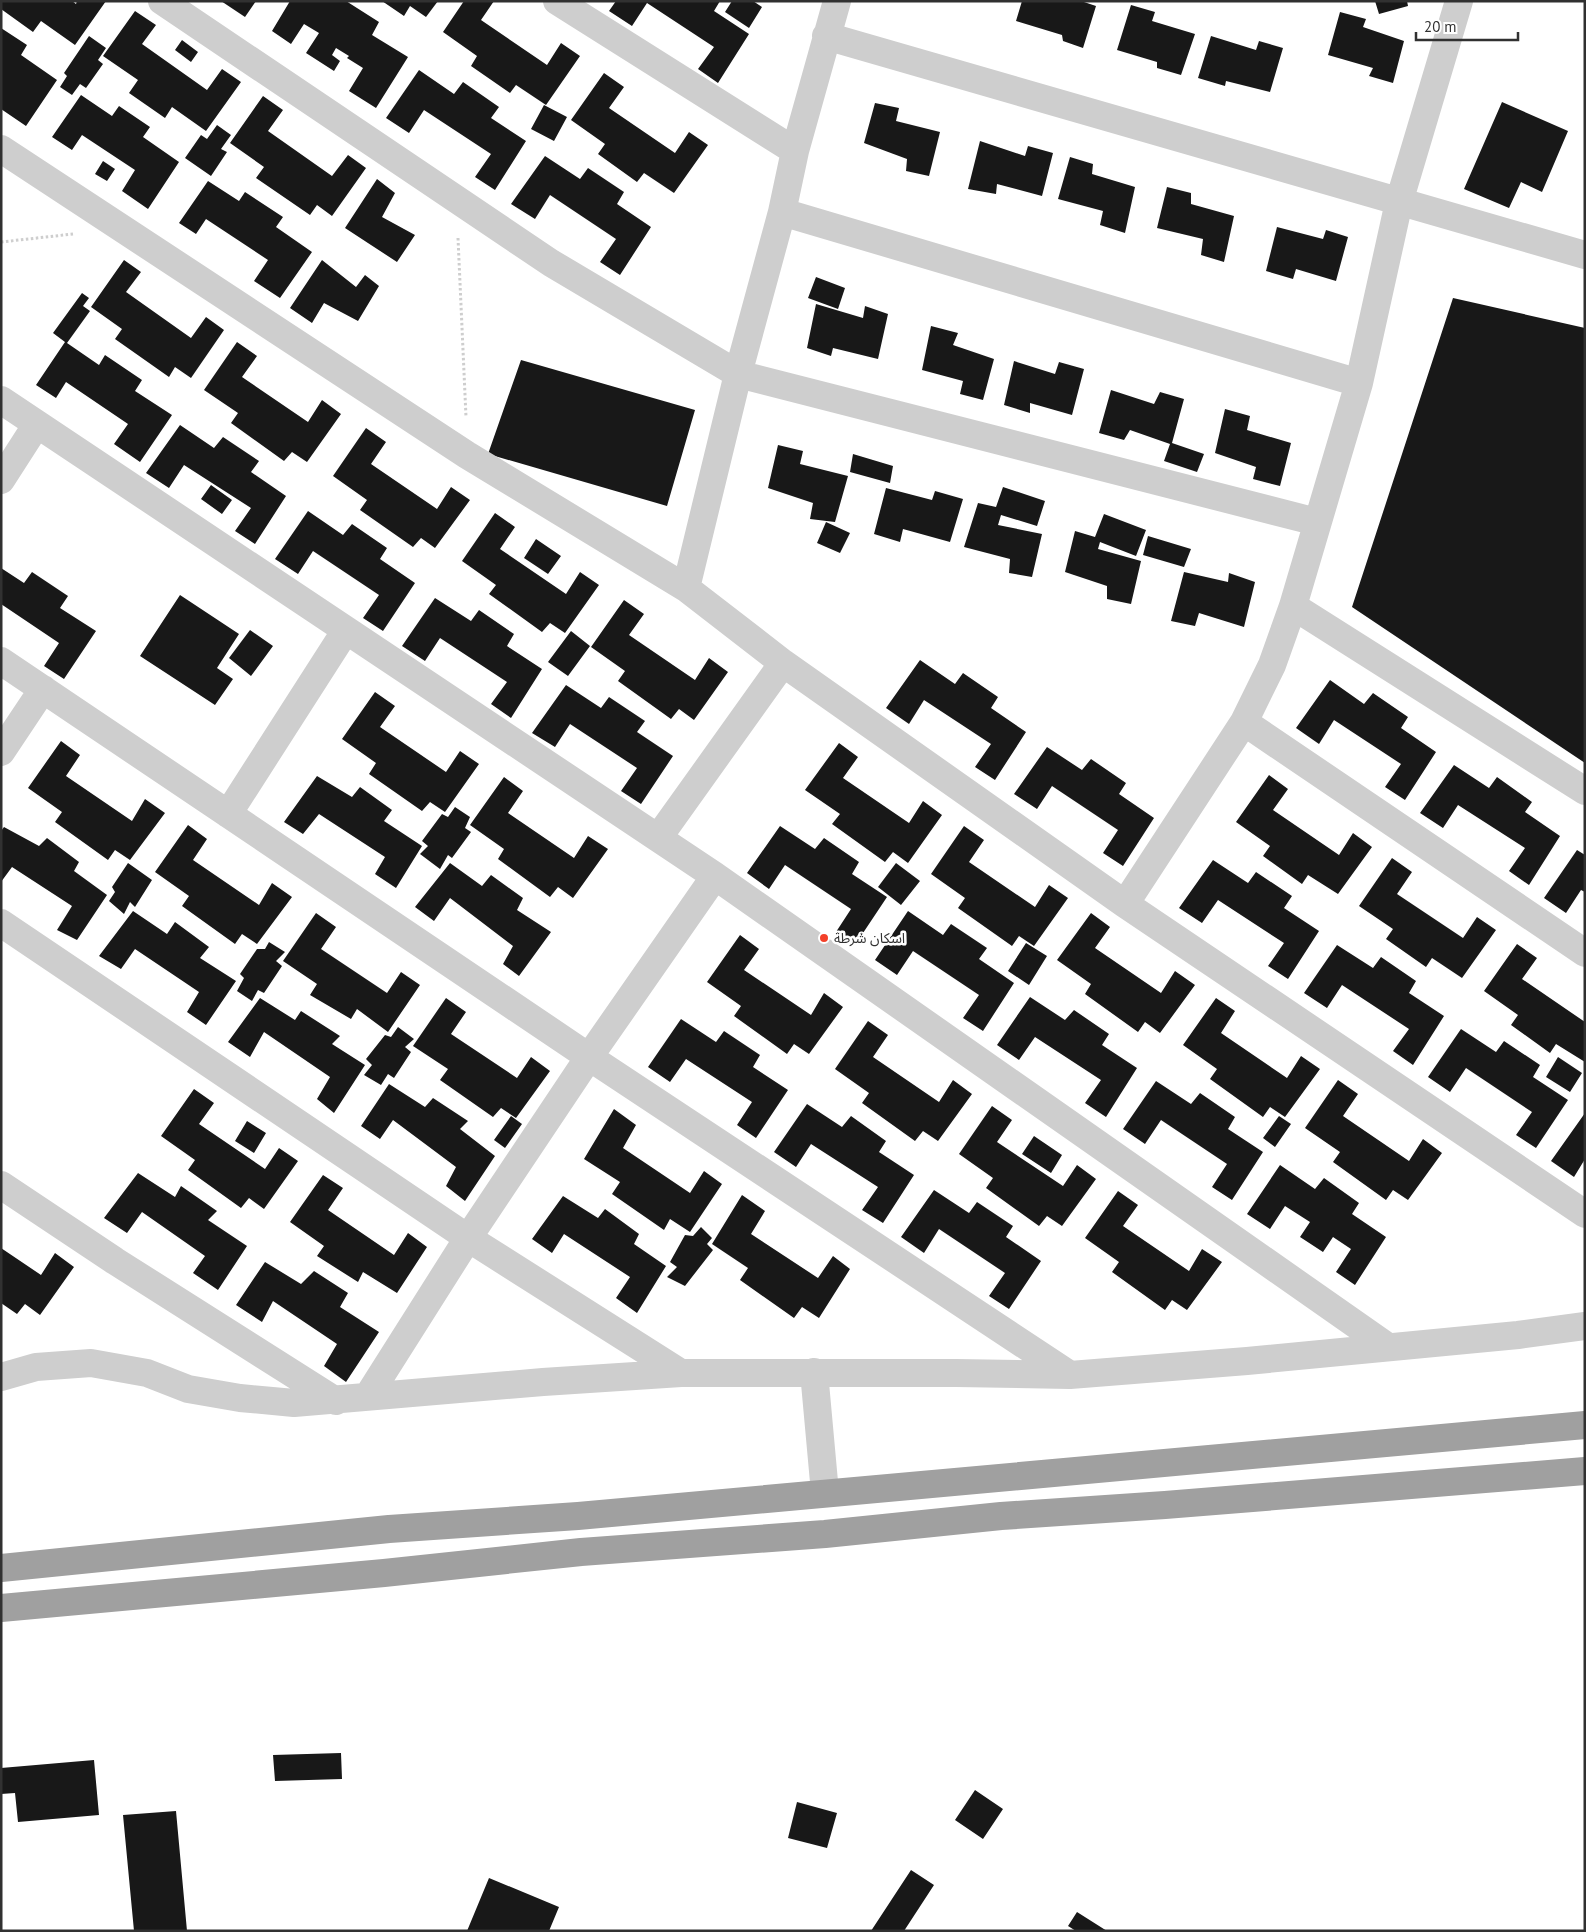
<svg xmlns="http://www.w3.org/2000/svg" width="1586" height="1932" viewBox="0 0 1586 1932" font-family="'PT Sans','Noto Sans Arabic',sans-serif">
  <style>
    .building { fill: #181818 }
    .lines { fill: none; stroke-linecap: round; stroke-linejoin: round }
    .path { stroke: #cecece; stroke-width: 3; stroke-dasharray: 2.5 2.5; stroke-linecap: butt }
    .minor { stroke: #cecece; stroke-width: 28 }
    .trunk { stroke: #a0a0a0; stroke-width: 28 }
    .poi-dot { fill: #f34029; stroke: #fff; stroke-width: 2 }
    .labels { text-anchor: middle; stroke-width: 5; stroke-linejoin: round; paint-order: stroke }
    .poi-label { font-size: 14px; fill: #313131; stroke: #fff; text-anchor: start }
  </style>
  <rect width="100%" height="100%" fill="#fff"/>
  <path class="building" d="M2 1H72L76 4 77 1H106L75 45 41 21 33 32 1 9Z
    M221 1H256L245 17Z
    M290 1H346L379 22 372 35 408 57 376 108 349 91 363 68 347 58 349 56 336 48 332 55 340 61 334 71 306 53 319 33 304 24 291 44 272 31Z
    M382 1H438L426 17 410 6 404 16Z
    M464 1H494L481 20 547 65 561 43 580 56 546 105 516 85 510 93 471 66 477 56 443 32Z
    M616 1H720L714 11 749 34 718 83 698 69 714 47 647 3 632 26 609 11Z
    M732 1H753L762 7 749 28 725 12Z
    M1022 1H1081L1096 6 1083 48 1063 41 1062 35 1016 21Z
    M1375 1H1407L1408 6 1379 14Z
    M1131 5 1155 12 1152 21 1195 34 1181 75 1157 68V62L1117 50Z
    M135 11 156 25 142 44 207 90 222 69 241 82 206 131 172 107 165 118 129 93 138 80 103 56Z
    M1340 12 1366 19 1363 27 1404 41 1393 83 1369 76 1373 68 1328 55Z
    M1 28 27 45 21 55 57 80 26 126 1 109Z
    M89 36 106 48 98 60 103 64 86 88 80 84 72 95 60 87 67 76 64 73Z
    M1211 36 1256 50 1259 41 1283 48 1270 92 1226 81 1225 86 1198 78Z
    M182 40 198 52 191 62 175 50Z
    M419 70 454 94 463 82 499 107 491 118 526 141 495 190 475 177 491 154 424 110 409 133 386 118Z
    M604 73 624 87 609 108 675 153 689 132 708 145 674 193 644 173 637 182 598 154 605 144 571 120Z
    M81 95 112 116 119 106 150 127 143 137 179 162 148 209 122 191 135 170 82 135 72 150 52 137Z
    M263 96 283 110 268 131 332 176 348 155 366 168 332 216 317 205 310 215 256 178 264 167 230 143Z
    M1502 102 1568 131 1542 192 1521 182 1509 208 1464 189Z
    M875 103 899 108 896 121 940 132 929 176 906 171 907 159 864 143Z
    M544 105 567 117 554 141 531 129Z
    M217 125 231 135 221 149 227 152 211 176 185 158 201 135 207 139Z
    M980 141 1025 156 1028 146 1053 153 1042 196 997 184 996 194 968 189Z
    M545 156 580 179 588 168 624 192 617 204 651 227 620 275 600 262 616 239 550 195 535 219 511 204Z
    M1070 157 1093 164 1092 174 1135 187 1125 233 1100 225 1103 211 1058 199Z
    M103 161 115 169 107 181 95 174Z
    M377 179 395 193 382 217 415 235 397 262 345 228Z
    M208 181 239 201 245 192 283 217 276 227 312 252 280 298 254 281 268 260 206 219 196 234 179 223Z
    M1167 187 1191 193V204L1234 216 1224 262 1201 255 1203 239 1157 228Z
    M1277 227 1323 239 1326 230 1348 237 1336 281 1296 269 1293 279 1266 271Z
    M124 260 141 272 126 292 191 338 206 317 224 330 191 378 175 367 169 377 115 339 122 329 91 307Z
    M322 260 356 287 365 275 379 286 358 321 324 303 312 323 290 308Z
    M816 277 845 288 838 309 808 298Z
    M82 293 89 298 83 306 90 311 67 343 99 365 105 355 142 380 135 391 172 415 140 462 114 444 128 424 66 382 56 398 36 385 65 342 53 333Z
    M1453 298 1585 328V763L1352 607Z
    M816 304 863 318 865 306 888 314 878 359 833 348 831 356 807 348Z
    M931 326 958 333 953 345 994 359 983 400 960 394 963 381 922 370Z
    M237 342 257 356 242 377 308 422 322 400 341 414 307 462 292 452 284 461 231 423 238 413 204 390Z
    M521 360 695 410 667 506 488 454Z
    M1014 361 1055 374 1059 362 1084 369 1072 415 1030 403V413L1004 405Z
    M1111 390 1154 404 1160 392 1184 399 1172 443 1204 454 1197 472 1164 461 1170 444 1130 430 1124 440 1099 433Z
    M1225 409 1250 416 1247 430 1291 443 1280 486 1253 479 1256 467 1215 453Z
    M180 425 214 448 223 437 259 461 251 472 286 496 255 544 235 531 251 508 184 465 169 488 146 473Z
    M366 428 386 442 371 464 437 509 451 487 470 500 435 548 421 538 413 547 360 510 367 500 333 476Z
    M778 445 803 451 800 464 848 476 835 522 810 519 813 503 768 488Z
    M853 454 893 466 890 483 850 472Z
    M211 485 232 500 222 514 201 499Z
    M1003 487 1045 501 1037 526 1001 515 998 525 1042 534 1032 577 1009 573 1010 559 964 547 978 503 996 507Z
    M886 488 932 500 935 491 963 499 950 542 903 529 900 542 874 534Z
    M308 511 343 535 352 524 387 548 380 559 415 583 383 631 363 618 379 595 313 551 298 574 275 559Z
    M495 513 515 527 500 549 566 594 580 572 599 585 565 633 550 623 542 632 489 594 496 585 462 561Z
    M1104 514 1146 530 1136 556 1100 542 1098 549 1141 561 1131 604 1107 599V586L1065 572 1075 531 1095 537Z
    M826 522 850 533 840 553 817 543Z
    M1148 536 1191 549 1184 567 1143 555Z
    M536 539 561 556 548 574 524 558Z
    M1 568 24 583 32 572 68 596 60 608 96 631 64 679 44 666 59 643 1 604Z
    M1184 572 1228 582 1229 573 1255 582 1244 627 1199 613 1195 626 1171 621Z
    M180 595 239 634 217 668 233 679 215 705 140 656Z
    M435 598 471 621 479 610 514 634 507 646 542 669 511 718 491 704 507 682 440 638 425 661 402 646Z
    M624 600 644 614 629 635 695 680 709 658 728 672 694 720 679 709 671 719 618 681 625 671 591 647Z
    M250 630 273 646 251 676 229 658Z
    M571 631 590 646 568 676 548 662Z
    M920 660 955 684 963 673 998 697 991 708 1026 732 995 780 975 767 991 744 924 700 909 724 886 708Z
    M1330 680 1364 704 1373 693 1408 717 1401 728 1436 752 1405 800 1385 787 1401 764 1334 720 1319 744 1296 728Z
    M566 685 601 708 609 697 645 721 637 732 673 756 641 804 621 791 637 768 570 724 555 747 532 733Z
    M375 692 395 706 380 727 446 772 460 751 479 764 445 812 430 802 422 811 369 774 376 763 342 739Z
    M61 741 80 755 66 776 132 821 145 799 165 813 130 860 115 850 108 860 55 822 62 812 28 788Z
    M839 743 858 757 843 778 909 823 923 801 942 815 908 863 893 852 885 862 832 824 840 814 805 790Z
    M1047 747 1082 770 1091 759 1126 783 1119 794 1154 818 1123 866 1103 853 1118 830 1052 786 1037 809 1014 794Z
    M1454 765 1489 788 1497 777 1532 802 1525 812 1560 836 1529 885 1509 871 1525 848 1458 805 1443 828 1420 813Z
    M1269 775 1288 789 1273 810 1339 855 1353 833 1372 847 1338 894 1308 875 1302 884 1263 856 1270 846 1236 822Z
    M317 776 352 797 360 787 392 810 384 821 422 846 396 888 375 874 385 857 319 814 303 834 284 822Z
    M504 777 523 791 508 813 574 858 588 836 608 849 573 898 558 887 550 897 498 859 504 849 470 825Z
    M455 807 470 817 465 828 471 832 452 858 448 855 440 869 420 854 428 846 422 841 442 814 448 817Z
    M188 825 207 839 193 860 259 905 272 883 292 897 257 944 242 934 235 944 182 906 189 896 155 872Z
    M780 826 815 849 824 838 859 862 852 874 887 897 855 945 836 932 851 909 785 865 769 889 747 873Z
    M964 826 984 840 969 862 1035 907 1049 885 1068 898 1034 946 1019 936 1012 946 958 908 965 898 931 874Z
    M4 827 39 846 47 838 79 862 74 871 107 895 77 940 57 930 72 906 12 867 1 882V831Z
    M1577 850 1585 855V892L1581 890 1566 913 1544 898Z
    M1392 858 1412 872 1397 894 1463 938 1477 917 1496 930 1462 978 1432 958 1426 967 1386 939 1393 929 1359 906Z
    M1213 860 1248 883 1256 872 1292 896 1284 908 1319 931 1288 979 1268 966 1284 943 1218 900 1202 923 1179 908Z
    M128 863 152 880 135 907 130 902 124 914 109 901 115 892 112 887Z
    M450 863 482 886 491 875 523 898 517 910 551 932 519 976 503 964 513 946 450 898 434 921 415 907Z
    M896 863 920 881 901 905 878 887Z
    M133 911 167 934 175 922 209 947 200 958 236 981 206 1025 187 1012 199 992 135 949 121 969 99 956Z
    M908 911 943 935 951 924 987 948 979 959 1014 983 983 1031 963 1018 979 995 913 951 897 975 875 960Z
    M316 913 336 927 321 949 387 993 401 972 420 985 388 1032 357 1009 351 1019 310 995 317 984 283 961Z
    M1091 913 1110 927 1095 948 1161 993 1175 971 1195 985 1160 1033 1145 1022 1138 1032 1085 994 1091 984 1057 960Z
    M740 935 759 949 744 970 811 1015 824 993 843 1007 809 1054 794 1044 787 1054 734 1016 741 1006 707 982Z
    M269 942 285 952 276 961 282 966 264 993 258 990 252 1001 237 991 244 978 240 974 257 949H265Z
    M1026 943 1047 956 1029 985 1008 971Z
    M1517 944 1537 958 1522 979 1585 1022V1062L1556 1044 1550 1053 1511 1025 1518 1015 1484 991Z
    M1337 945 1373 968 1381 957 1416 981 1409 993 1444 1016 1413 1065 1393 1051 1409 1029 1342 985 1327 1008 1304 993Z
    M1030 997 1065 1020 1074 1010 1109 1034 1102 1045 1137 1068 1106 1117 1085 1103 1101 1080 1035 1037 1019 1060 997 1045Z
    M260 998 295 1020 301 1011 340 1036 332 1044 365 1065 334 1113 317 1099 330 1077 264 1032 250 1057 228 1042Z
    M446 998 466 1012 451 1034 517 1078 531 1057 550 1071 516 1118 501 1108 493 1117 440 1080 448 1069 413 1046Z
    M1216 998 1235 1011 1221 1033 1287 1078 1301 1056 1320 1069 1285 1117 1270 1107 1263 1117 1210 1079 1217 1069 1183 1045Z
    M681 1019 716 1042 724 1031 760 1055 753 1067 788 1090 756 1138 737 1125 752 1102 686 1059 670 1082 648 1067Z
    M868 1021 888 1035 873 1057 939 1102 953 1080 972 1094 938 1141 923 1131 915 1141 862 1103 869 1093 835 1069Z
    M398 1027 414 1039 405 1047 411 1052 394 1078 388 1074 381 1085 364 1075 372 1065 366 1059 385 1035 391 1037Z
    M1461 1029 1496 1052 1504 1041 1540 1065 1533 1077 1568 1100 1536 1148 1516 1135 1532 1112 1466 1068 1450 1092 1428 1077Z
    M1558 1057 1582 1073 1570 1092 1546 1077Z
    M1338 1080 1358 1094 1343 1116 1409 1161 1423 1139 1442 1153 1408 1200 1393 1190 1386 1200 1333 1162 1340 1152 1305 1128Z
    M1156 1081 1191 1104 1200 1093 1235 1117 1228 1129 1263 1152 1232 1200 1212 1187 1227 1164 1161 1120 1145 1144 1123 1129Z
    M389 1084 425 1107 433 1098 468 1121 460 1129 495 1156 465 1201 446 1186 456 1167 393 1120 380 1139 361 1126Z
    M194 1089 214 1103 199 1124 265 1169 279 1148 298 1161 264 1209 249 1198 241 1208 188 1170 195 1160 161 1136Z
    M807 1104 842 1127 851 1116 886 1141 879 1152 914 1175 883 1223 862 1210 878 1187 811 1144 796 1167 774 1152Z
    M992 1106 1012 1120 997 1142 1063 1186 1077 1165 1096 1179 1062 1226 1047 1216 1039 1226 986 1188 993 1178 959 1154Z
    M614 1109 636 1125 623 1148 690 1193 704 1171 722 1184 690 1232 670 1219 664 1230 612 1194 620 1182 584 1159Z
    M1585 1113V1159L1574 1177 1551 1161Z
    M511 1116 522 1124 505 1148 494 1140Z
    M1279 1116 1291 1124 1275 1147 1263 1138Z
    M247 1121 266 1133 254 1153 235 1141Z
    M1034 1136 1062 1155 1051 1173 1022 1154Z
    M1280 1165 1315 1189 1324 1178 1359 1203 1352 1214 1386 1237 1355 1285 1336 1272 1351 1249 1333 1237 1323 1252 1300 1237 1310 1222 1285 1206 1270 1229 1247 1214Z
    M138 1173 175 1197 181 1186 217 1211 208 1220 247 1246 218 1290 193 1273 205 1256 142 1212 127 1233 104 1218Z
    M323 1175 343 1188 328 1210 394 1255 408 1233 427 1247 397 1293 363 1272 358 1282 317 1256 324 1246 290 1222Z
    M934 1190 969 1213 977 1202 1013 1226 1006 1237 1041 1261 1009 1309 989 1296 1005 1273 939 1229 924 1253 901 1237Z
    M1118 1191 1138 1205 1123 1226 1189 1271 1202 1249 1222 1262 1187 1310 1172 1300 1165 1310 1112 1272 1119 1262 1085 1238Z
    M742 1195 765 1211 751 1234 818 1278 833 1256 850 1269 819 1318 802 1307 794 1318 740 1280 748 1268 712 1244Z
    M563 1196 598 1218 605 1209 639 1234 634 1244 666 1266 637 1313 616 1298 630 1277 564 1234 552 1253 532 1239Z
    M701 1227 712 1238 707 1244 713 1250 685 1286 667 1277 677 1267 670 1262 685 1235 693 1236Z
    M1 1248 41 1275 55 1253 74 1267 40 1315 25 1304 17 1314 1 1303Z
    M265 1262 301 1284 314 1271 348 1293 340 1307 379 1332 346 1382 324 1366 337 1344 273 1301 262 1322 236 1305Z
    M341 1753 342 1779 275 1781 273 1755Z
    M94 1760 99 1815 18 1822 15 1793 1 1794V1768Z
    M975 1790 1003 1809 983 1839 955 1820Z
    M797 1802 837 1813 827 1848 788 1838Z
    M176 1811 187 1931H134L123 1815Z
    M911 1870 934 1885 904 1931H871Z
    M489 1878 559 1907 549 1931H467Z
    M1077 1912 1107 1931H1076L1068 1926Z"/>
  <g class="lines">
    <path class="path" d="M458 238 466 417
      M1 242 73 234"/>
    <path class="minor" d="M162 1 551 263 738 374 1317 522
      M557 1 795 151
      M826 36 1585 255
      M1 149 467 455 686 588 783 663 1125 904 1585 1214
      M782 212 1359 383
      M1 400 715 876 1388 1347
      M1 480 37 424
      M686 588 738 374 782 212 795 151 837 1
      M1293 606 1585 791
      M1 661 589 1057 1070 1375
      M1244 722 1585 953
      M1 752 43 689
      M228 814 346 630
      M658 838 783 663
      M1125 904 1244 722 1272 665 1293 606 1359 383 1399 202 1459 1
      M1 923 468 1238 681 1373
      M1 1185 115 1261 336 1401
      M814 1372 825 1493
      M1 1377 36 1367 91 1363 147 1373 188 1389 240 1398 294 1403 543 1382 681 1373H956L1070 1375 1247 1361 1518 1335 1585 1326
      M368 1396 468 1238 589 1057 715 876"/>
    <path class="trunk" d="M1 1568 389 1529 578 1516 1585 1425
      M1 1608 384 1573 581 1552 825 1534 1001 1516 1165 1505 1585 1471"/>
  </g>
  <circle class="poi-dot" cx="824" cy="938" r="5"/>
  <g class="labels">
    <g class="poi-label">
      <text x="834" y="943">اسكان شرطة</text>
    </g>
  </g>
  <rect width="1586" height="1932" fill="none" stroke="#313131" stroke-width="5"/>
  <path d="M1416 32v8h102v-8" fill="none" stroke="#313131" stroke-width="2.5"/>
  <text x="1424" y="32" font-size="15" fill="#313131" stroke="#ffffff" stroke-width="4" paint-order="stroke">20 m</text>
</svg>
